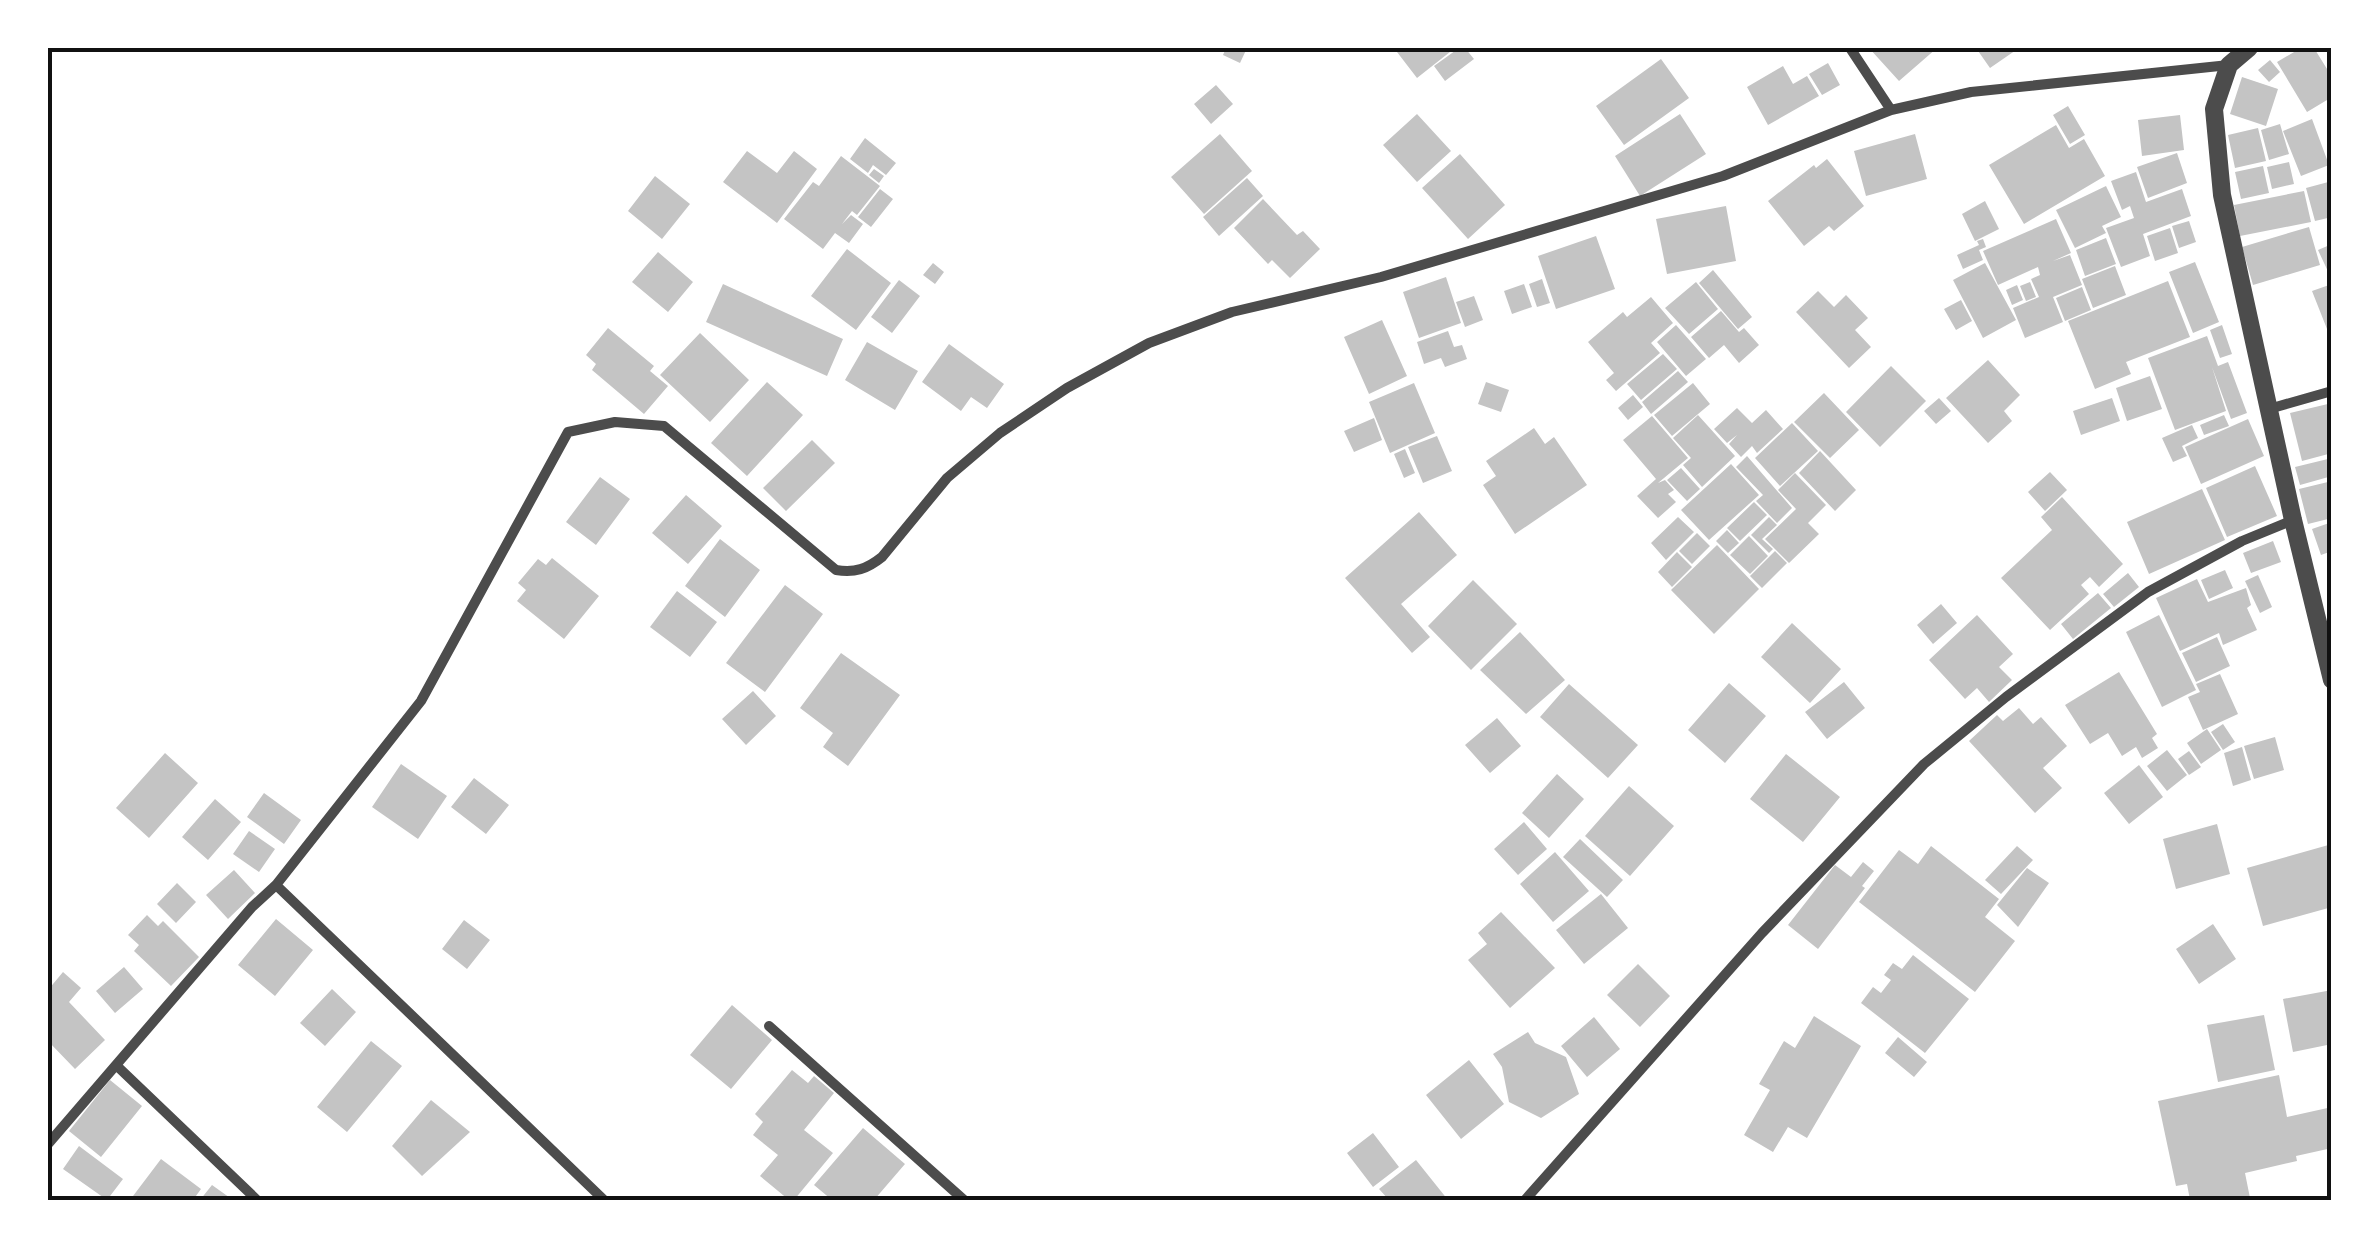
<svg xmlns="http://www.w3.org/2000/svg" width="2379" height="1248" viewBox="0 0 2379 1248" font-family="Quicksand,sans-serif">
  <style>
    .building { fill: #c4c4c4 }
    .lines { fill: none; stroke-linecap: round; stroke-linejoin: round }
    .minor { stroke: #4c4c4c; stroke-width: 10 }
    .tertiary { stroke: #4c4c4c; stroke-width: 18 }
    .neatline { fill: none; stroke: #111; stroke-width: 4 }
  </style>
  <rect width="100%" height="100%" fill="#fff"/>
  <path class="building" d="M1226 48H1247L1240 63 1223 55Z
    M1403 48H1455L1417 78 1397 52Z
    M1459 48H1465L1474 59 1445 81 1434 66Z
    M1869 48H1937L1899 81Z
    M1976 48H2019L1990 68Z
    M2301 48H2314L2332 77V97L2307 112 2277 62Z
    M1661 59 1689 98 1624 145 1596 106Z
    M2270 60 2280 72 2269 82 2258 70Z
    M1828 63 1840 85 1822 95 1809 74Z
    M1783 66 1793 84 1807 76 1819 96 1768 125 1747 87Z
    M2242 77 2278 89 2266 126 2230 114Z
    M1216 85 1233 104 1211 124 1194 104Z
    M2068 106 2085 135 2070 144 2053 115Z
    M1417 114 1451 151 1417 182 1383 145Z
    M1680 114 1706 154 1640 196 1615 156Z
    M2180 115 2184 150 2142 156 2138 120Z
    M2312 119 2329 165 2301 176 2283 131Z
    M2280 124 2289 154 2269 160 2261 130Z
    M2056 125 2069 148 2084 139 2105 176 2024 224 1989 165Z
    M2258 128 2266 161 2235 168 2228 135Z
    M1220 134 1252 171 1204 214 1171 177Z
    M1915 134 1927 179 1866 196 1854 151Z
    M865 138 896 163 886 175 873 165 868 173 850 159Z
    M747 151 777 173 794 151 817 169 777 223 723 182Z
    M2177 153 2187 183 2148 198 2137 167Z
    M1460 154 1505 205 1468 239 1422 188Z
    M841 156 880 186 857 215 852 211 842 224 851 215 863 224 849 243 835 233 823 249 784 219 813 182 819 186Z
    M1827 159 1864 206 1834 231 1829 226 1804 246 1768 201 1814 165 1816 168Z
    M2289 162 2294 184 2272 189 2267 167Z
    M2263 166 2269 193 2241 199 2235 172Z
    M874 169 884 176 879 183 869 175Z
    M2136 172 2146 202 2182 189 2191 216 2143 234 2150 256 2121 267 2106 228 2134 218 2130 206 2122 210 2111 181Z
    M655 176 690 204 662 239 628 211Z
    M1247 178 1263 196 1219 236 1203 217Z
    M2332 181V217L2315 221 2306 188Z
    M2106 186 2121 217 2102 226 2106 233 2075 248 2056 210Z
    M880 189 893 199 871 227 858 217Z
    M2304 191 2311 222 2240 236 2234 205Z
    M1263 199 1297 235 1303 231 1320 249 1290 278 1272 260 1268 264 1234 228Z
    M1985 201 1999 229 1975 241 1962 214Z
    M1726 206 1736 261 1667 274 1656 219Z
    M2056 219 2071 253 2053 261 2070 255 2082 285 2053 297 2063 322 2025 338 2013 308 2039 297 2031 279 2040 275 2038 267 1998 285 1983 251Z
    M2189 221 2196 242 2179 248 2172 226Z
    M2309 227 2320 265 2253 285 2242 247Z
    M2170 228 2178 253 2155 261 2147 236Z
    M1596 236 1615 289 1556 309 1538 256Z
    M2106 238 2116 264 2085 276 2076 250Z
    M1983 239 1986 247 1979 250 1983 260 1963 269 1957 255 1979 245 1977 241Z
    M2332 244V280L2318 250Z
    M847 249 891 283 856 330 811 296Z
    M658 252 693 282 668 312 632 282Z
    M2195 262 2219 322 2193 333 2169 272Z
    M933 263 944 272 935 284 923 275Z
    M1985 263 2016 320 1983 338 1953 280Z
    M2115 266 2126 295 2093 308 2082 279Z
    M1713 270 1752 317 1738 329 1699 283Z
    M1446 277 1461 323 1419 338 1403 292Z
    M1542 279 1550 303 1537 307 1529 284Z
    M899 280 920 296 892 333 871 317Z
    M2168 281 2190 337 2126 362 2131 374 2095 389 2068 321Z
    M1696 282 1718 309 1689 334 1665 308Z
    M2030 282 2036 297 2026 301 2020 286Z
    M723 284 843 339 827 376 706 322Z
    M1524 284 1532 307 1512 314 1504 291Z
    M2332 284V328L2327 329 2312 291Z
    M2017 285 2023 300 2012 305 2006 290Z
    M2082 287 2091 310 2065 321 2056 298Z
    M1818 291 1834 307 1846 295 1868 318 1855 330 1871 347 1849 368 1796 312Z
    M1474 296 1483 320 1465 327 1456 302Z
    M1651 297 1673 323 1651 343 1660 353 1616 391 1606 380 1614 373 1588 342 1623 312 1627 317Z
    M1961 300 1972 321 1956 330 1944 309Z
    M1721 311 1739 332 1744 328 1759 345 1739 363 1724 345 1709 358 1691 337Z
    M1382 320 1407 376 1369 394 1344 337Z
    M1676 325 1706 359 1686 376 1657 342Z
    M2222 325 2232 354 2220 358 2210 330Z
    M608 328 654 366 650 371 668 386 644 414 592 370 596 364 586 355Z
    M1448 331 1454 347 1462 345 1467 359 1445 367 1441 358 1424 364 1417 342Z
    M700 333 749 380 710 422 660 375Z
    M2207 336 2218 366 2228 362 2247 413 2231 419 2212 367 2226 411 2175 430 2148 358Z
    M867 342 918 371 895 410 845 380Z
    M949 344 1004 384 987 408 971 397 961 411 922 382Z
    M1663 354 1677 369 1641 400 1627 384Z
    M1988 360 2020 395 2004 411 2012 421 1988 443 1946 398Z
    M1891 366 1926 401 1880 447 1846 412Z
    M1678 371 1688 382 1651 414 1642 402Z
    M2150 376 2162 409 2127 421 2116 388Z
    M767 382 803 415 747 476 711 443Z
    M1486 382 1509 390 1501 412 1478 404Z
    M1414 383 1435 433 1390 453 1369 402Z
    M1693 383 1710 404 1672 436 1654 415Z
    M1824 393 1859 430 1830 458 1794 422Z
    M1633 395 1643 407 1628 420 1618 408Z
    M1939 398 1951 411 1936 424 1924 411Z
    M2112 398 2120 421 2081 435 2073 411Z
    M2332 403V453L2302 461 2290 413Z
    M1737 408 1752 423 1766 410 1783 429 1757 453 1752 446 1741 457 1729 444 1737 435 1727 443 1714 429Z
    M1698 415 1735 456 1702 487 1683 465 1691 458 1673 438Z
    M2224 415 2229 426 2204 435 2200 425Z
    M1652 416 1688 458 1658 483 1665 480 1674 490 1668 494 1676 502 1658 518 1637 496 1656 479 1623 440Z
    M1374 418 1382 440 1354 452 1344 431Z
    M2248 419 2264 456 2201 484 2185 447Z
    M1792 423 1818 451 1780 486 1755 458Z
    M2192 425 2198 438 2182 446 2187 456 2173 462 2162 438Z
    M1534 428 1545 444 1554 437 1587 485 1515 534 1483 485 1496 476 1486 461Z
    M1437 436 1452 471 1423 483 1408 447Z
    M812 440 835 463 786 511 763 488Z
    M1405 449 1415 473 1404 478 1394 454Z
    M1820 451 1856 490 1835 511 1799 473Z
    M1747 456 1792 508 1777 523 1756 501 1763 495 1736 467Z
    M2332 458V476L2300 485 2295 467Z
    M1731 464 1759 495 1709 540 1681 510Z
    M2255 466 2277 516 2227 537 2206 488Z
    M1681 468 1700 489 1687 501 1667 480Z
    M2050 472 2067 490 2045 511 2028 492Z
    M1795 473 1826 505 1808 523 1819 534 1789 563 1765 539 1796 509 1778 490Z
    M600 477 630 499 596 545 566 522Z
    M2332 481V518L2308 524 2299 489Z
    M2202 489 2225 540 2149 574 2127 522Z
    M686 495 722 526 688 564 652 533Z
    M2062 497 2123 564 2099 587 2090 577 2081 585 2089 594 2050 630 2001 578 2052 530 2041 517Z
    M1754 502 1767 515 1740 541 1727 528Z
    M1419 512 1457 555 1401 604 1430 637 1412 653 1345 578Z
    M1678 517 1694 532 1666 560 1651 543Z
    M1769 517 1777 525 1762 539 1773 549 1769 553 1751 535Z
    M2332 522V551L2321 555 2312 529Z
    M1727 530 1739 543 1728 553 1716 541Z
    M1697 533 1710 546 1692 564 1679 551Z
    M1749 536 1768 556 1750 574 1730 555Z
    M720 539 760 570 725 617 685 586Z
    M2273 541 2281 562 2251 573 2243 553Z
    M1717 545 1759 589 1714 634 1671 590Z
    M1775 551 1787 563 1762 588 1750 576Z
    M1677 552 1692 567 1672 587 1658 572Z
    M552 558 599 596 564 639 517 601 526 590 518 583 538 559 546 565Z
    M2225 570 2233 588 2209 599 2201 580Z
    M2128 573 2139 587 2114 607 2103 594Z
    M2258 575 2272 607 2260 613 2245 581Z
    M2197 579 2208 602 2246 588 2251 605 2247 608 2257 630 2223 645 2219 633 2180 651 2156 598Z
    M1473 580 1517 624 1471 670 1428 626Z
    M785 585 823 614 765 692 726 663Z
    M677 591 717 622 690 657 650 627Z
    M2098 593 2111 608 2073 639 2061 624Z
    M1941 604 1957 623 1933 644 1917 625Z
    M1977 615 2013 654 1999 667 2012 680 1989 702 1977 688 1965 699 1929 660Z
    M2159 615 2196 690 2162 707 2126 632Z
    M1792 623 1841 669 1810 703 1761 657Z
    M1520 632 1565 680 1526 714 1480 670Z
    M2217 637 2230 666 2196 682 2182 653Z
    M841 653 900 695 848 766 823 747 833 733 800 708Z
    M2119 672 2157 734 2152 738 2158 748 2142 758 2136 747 2122 756 2108 733 2090 744 2065 705Z
    M2220 674 2238 714 2203 730 2188 697 2200 692 2196 684Z
    M1844 682 1865 708 1827 739 1805 712Z
    M1729 683 1766 716 1725 763 1688 730Z
    M1569 684 1638 745 1608 778 1540 717Z
    M753 691 776 716 746 745 722 719Z
    M2019 708 2033 724 2041 717 2067 746 2043 768 2062 788 2035 813 1969 741 1997 715 2003 721Z
    M1497 718 1521 746 1490 773 1465 745Z
    M2223 724 2235 742 2223 750 2211 732Z
    M2207 729 2221 750 2201 764 2187 743Z
    M2275 737 2284 770 2254 779 2244 746Z
    M2242 747 2251 780 2233 786 2224 753Z
    M2167 750 2187 775 2167 791 2147 766Z
    M2189 751 2201 767 2189 775 2178 759Z
    M165 753 198 783 149 838 116 808Z
    M1786 754 1840 797 1803 842 1750 799Z
    M401 764 447 796 418 839 372 807Z
    M2139 765 2163 797 2129 824 2104 793Z
    M1557 774 1584 799 1549 838 1522 813Z
    M474 778 509 805 486 834 451 807Z
    M1629 786 1674 826 1630 876 1585 836Z
    M264 793 301 820 284 844 247 817Z
    M215 799 241 822 208 860 182 837Z
    M1524 822 1547 849 1518 875 1494 849Z
    M2217 824 2230 874 2176 889 2163 839Z
    M249 831 275 849 259 872 233 854Z
    M1580 839 1623 880 1607 897 1563 857Z
    M2332 844V907L2263 926 2247 868Z
    M1931 846 1999 899 1985 917 2015 941 1975 992 1859 902 1899 850 1918 864Z
    M2017 846 2033 860 2001 894 1985 880Z
    M1555 852 1589 891 1553 922 1520 884Z
    M1863 862 1874 871 1862 886 1865 888 1818 949 1788 925 1835 865 1851 877Z
    M2027 868 2049 883 2018 927 1997 905Z
    M234 870 255 893 228 919 206 895Z
    M177 883 196 902 176 923 157 904Z
    M1601 894 1628 928 1584 964 1556 930Z
    M1501 912 1555 968 1510 1008 1468 960 1487 944 1478 933Z
    M147 915 158 926 163 921 199 957 171 986 134 951 139 945 128 935Z
    M276 919 313 950 275 996 238 965Z
    M464 920 490 940 467 969 442 949Z
    M2213 924 2236 959 2199 984 2176 949Z
    M1913 955 1969 999 1925 1053 1861 1003 1873 987 1881 993 1891 980 1884 975 1893 963 1902 969Z
    M1638 964 1670 996 1640 1027 1607 995Z
    M124 967 143 989 115 1013 96 991Z
    M63 972 81 988 69 1002 105 1040 75 1069 48 1041V990Z
    M332 989 356 1012 325 1046 300 1023Z
    M2332 990V1044L2293 1052 2283 999Z
    M732 1005 772 1040 731 1089 690 1055Z
    M2264 1015 2275 1070 2218 1082 2207 1025Z
    M1814 1016 1861 1046 1807 1138 1788 1127 1773 1152 1744 1135 1770 1090 1759 1084 1784 1041 1795 1048Z
    M1594 1017 1620 1049 1587 1077 1561 1046Z
    M1528 1032 1535 1043 1566 1057 1579 1094 1541 1118 1509 1102 1502 1067 1493 1054Z
    M1898 1037 1927 1062 1914 1077 1885 1053Z
    M371 1041 402 1066 347 1132 317 1107Z
    M1469 1060 1504 1104 1461 1139 1426 1095Z
    M792 1070 808 1083 814 1076 834 1093 804 1130 833 1153 794 1200H789L760 1176 778 1155 753 1135 763 1122 755 1114Z
    M2279 1075 2287 1117 2332 1107V1148L2296 1156 2297 1161 2245 1173 2250 1198 2190 1200 2187 1184 2176 1186 2158 1101Z
    M110 1080 142 1106 101 1157 69 1131Z
    M431 1100 470 1132 422 1176 392 1146Z
    M863 1128 905 1164 874 1200H832L814 1185Z
    M1373 1133 1399 1167 1373 1187 1347 1153Z
    M79 1146 123 1179 107 1200 63 1169Z
    M161 1159 201 1189 193 1200H130Z
    M1416 1160 1448 1200H1389L1379 1189Z
    M212 1185 233 1200H200Z"/>
  <g class="lines">
    <path class="minor" d="M1850 48 1891 110
      M2269 409 2332 391
      M276 885 604 1200
      M769 1026 964 1200
      M117 1066 257 1200
      M48 1144 252 907 276 885 421 701 568 432 615 422 664 426 836 570C855 573 867 569 882 557L947 478 1000 433 1067 388 1149 343 1232 312 1381 277 1723 176 1891 110 1971 92 2229 65
      M1525 1200 1762 933 1924 764 2006 697 2148 592 2242 541 2293 520"/>
    <path class="tertiary" d="M2249 48 2229 65 2214 109 2222 195 2293 520 2332 680"/>
  </g>
  <rect width="2379" height="1248" fill="none" stroke="#ffffff" stroke-width="100"/>
  <rect x="50" y="50" width="2279" height="1148" class="neatline"/>
</svg>
